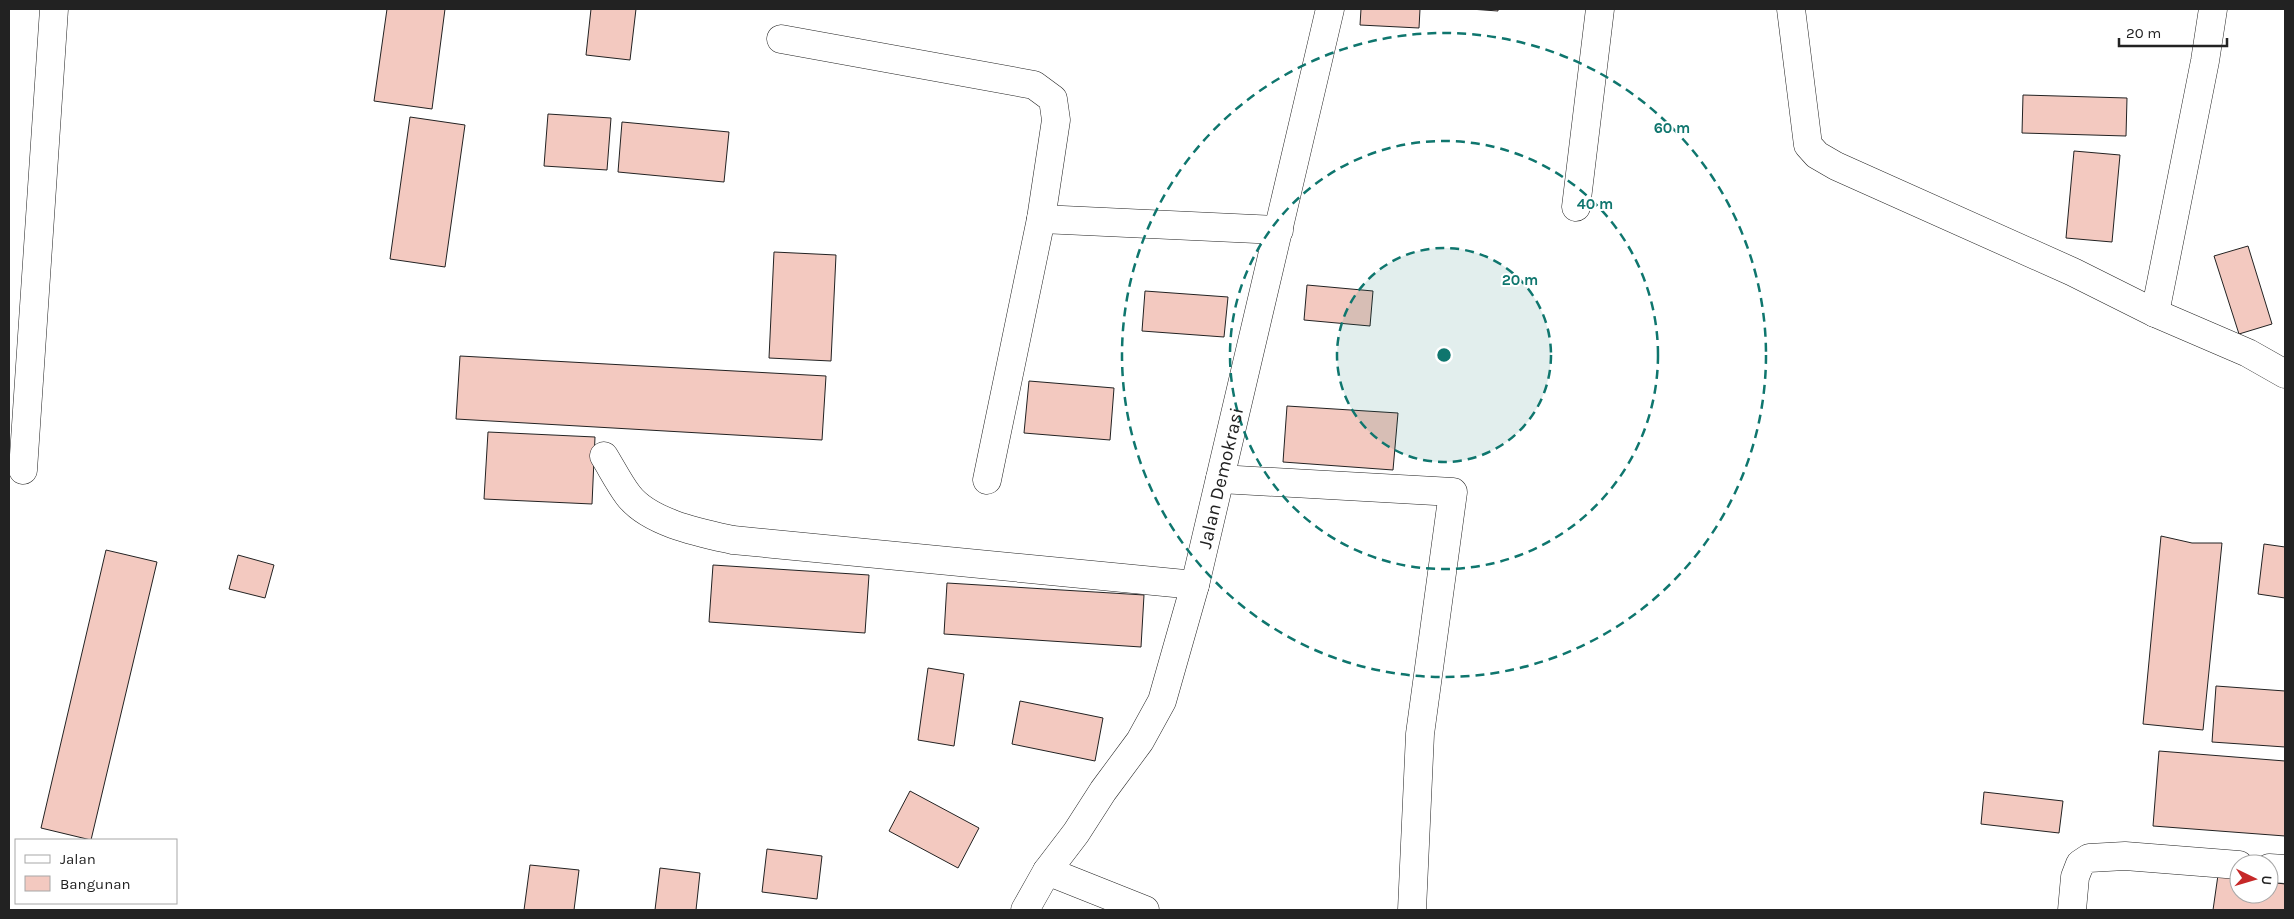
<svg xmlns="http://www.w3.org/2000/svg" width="2294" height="919" viewBox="0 0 2294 919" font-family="Karla,sans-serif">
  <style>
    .building { fill: #f3c9c0; stroke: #222 }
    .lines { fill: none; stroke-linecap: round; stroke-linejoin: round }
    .street-casing { stroke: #222; stroke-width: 29 }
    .street { stroke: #fff; stroke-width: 28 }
    .ring { fill: none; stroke: #0f766e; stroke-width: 2.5; stroke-dasharray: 9 6 }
    .labels { text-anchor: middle; stroke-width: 4; stroke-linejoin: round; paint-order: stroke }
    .street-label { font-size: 19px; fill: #222; stroke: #fff }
    .centre { fill: #0f766e; stroke: #fff; stroke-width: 2.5 }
    .ring-label { font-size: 15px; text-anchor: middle; font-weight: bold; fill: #0f766e; stroke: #fff; stroke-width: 4; stroke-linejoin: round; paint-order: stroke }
  </style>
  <rect width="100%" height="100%" fill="#fff"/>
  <path class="building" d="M387 9H445L432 109 374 101Z
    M591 9H636L630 60 586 55Z
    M1361 9H1420L1419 28 1360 25Z
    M1470 9H1498V11Z
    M2023 95 2127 98 2126 136 2022 133Z
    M548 114 611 118 607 170 544 166Z
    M410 117 465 125 445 267 390 259Z
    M622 122 729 132 724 182 618 172Z
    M2074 151 2120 155 2112 242 2066 238Z
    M2248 246 2272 324 2239 334 2214 256Z
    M774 252 836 255 831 361 769 358Z
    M1307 285 1373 291 1370 326 1304 320Z
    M1145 291 1228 297 1224 337 1142 331Z
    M460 356 826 376 822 440 456 419Z
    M1029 381 1114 388 1110 440 1024 433Z
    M1287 406 1398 413 1393 470 1283 462Z
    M488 432 595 437 592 504 484 499Z
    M2161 536 2192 543H2222L2203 730 2143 724Z
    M2264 544 2285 547V598L2258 594Z
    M106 550 157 562 91 840 41 828Z
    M238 555 274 565 265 598 229 589Z
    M713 565 869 575 865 633 709 622Z
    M947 583 1144 595 1141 647 944 634Z
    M928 668 964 674 954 746 918 740Z
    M2216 686 2285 691V747L2212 742Z
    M1020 701 1103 718 1095 761 1012 744Z
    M2159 751 2285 761V836L2153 826Z
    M910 791 979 828 958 868 889 831Z
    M1984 792 2063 801 2059 833 1981 824Z
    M767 849 822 856 817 899 762 892Z
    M530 865 579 870 574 910H524Z
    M660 868 700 873 696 910H655Z
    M2218 875 2239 878V894H2269V882L2285 884V910H2213Z"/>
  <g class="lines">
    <g class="street-casing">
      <g id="street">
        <path d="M1791 9 1808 145 1817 155 1836 166 2073 272 2155 313 2248 353 2285 374"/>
        <path d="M781 39 1034 85 1053 99 1056 120 1041 219 987 480"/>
        <path d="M1576 207 1600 9"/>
        <path d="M1041 219 1279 230"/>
        <path d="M2155 313 2205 61 2213 9"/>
        <path d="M604 456C612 469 619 483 628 495 649 523 701 533 733 540L1195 585"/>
        <path d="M23 470 54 9"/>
        <path d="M1220 479 1453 492 1420 734 1412 910"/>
        <path d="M2269 868 2285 869"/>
        <path d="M1047 871 1145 910"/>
        <path id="s1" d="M1025 910 1047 871 1076 833 1103 791 1140 741 1162 701 1195 585 1330 9"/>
        <path d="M2072 910 2075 877 2080 864 2089 858 2125 856 2239 865"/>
      </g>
    </g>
    <use href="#street" class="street"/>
  </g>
  <circle cx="1444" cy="355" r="107" fill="#0f766e" fill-opacity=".12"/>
  <g class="ring">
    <circle cx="1444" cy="355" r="107"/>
    <circle cx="1444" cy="355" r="214"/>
    <circle cx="1444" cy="355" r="322"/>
  </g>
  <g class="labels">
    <g class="street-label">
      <text dy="7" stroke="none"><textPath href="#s1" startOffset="481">Jalan Demokrasi</textPath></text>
    </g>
  </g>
  <circle cx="1444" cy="355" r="8" class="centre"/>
  <g class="ring-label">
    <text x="1672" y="133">60 m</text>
    <text x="1595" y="209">40 m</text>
    <text x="1520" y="285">20 m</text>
  </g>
  <rect width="2294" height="919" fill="none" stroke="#222222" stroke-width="20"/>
  <rect x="15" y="839" width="162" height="65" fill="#ffffff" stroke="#a7a7a7"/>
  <rect x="25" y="855" width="25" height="8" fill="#ffffff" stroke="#a7a7a7"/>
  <text x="60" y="864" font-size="15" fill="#222222">Jalan</text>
  <rect x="25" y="876" width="25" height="15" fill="#f3c9c0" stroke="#a7a7a7"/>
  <text x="60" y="889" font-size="15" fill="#222222">Bangunan</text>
  <g transform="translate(2254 879) rotate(95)"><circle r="24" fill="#ffffff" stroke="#a7a7a7"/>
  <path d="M0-4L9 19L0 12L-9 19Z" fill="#c62828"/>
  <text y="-8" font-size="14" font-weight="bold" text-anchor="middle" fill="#222222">U</text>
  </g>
  <path d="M2119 38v8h108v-8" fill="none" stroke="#222222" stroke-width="2.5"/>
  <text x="2126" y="38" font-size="15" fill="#222222" stroke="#ffffff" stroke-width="4" paint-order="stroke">20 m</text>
</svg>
